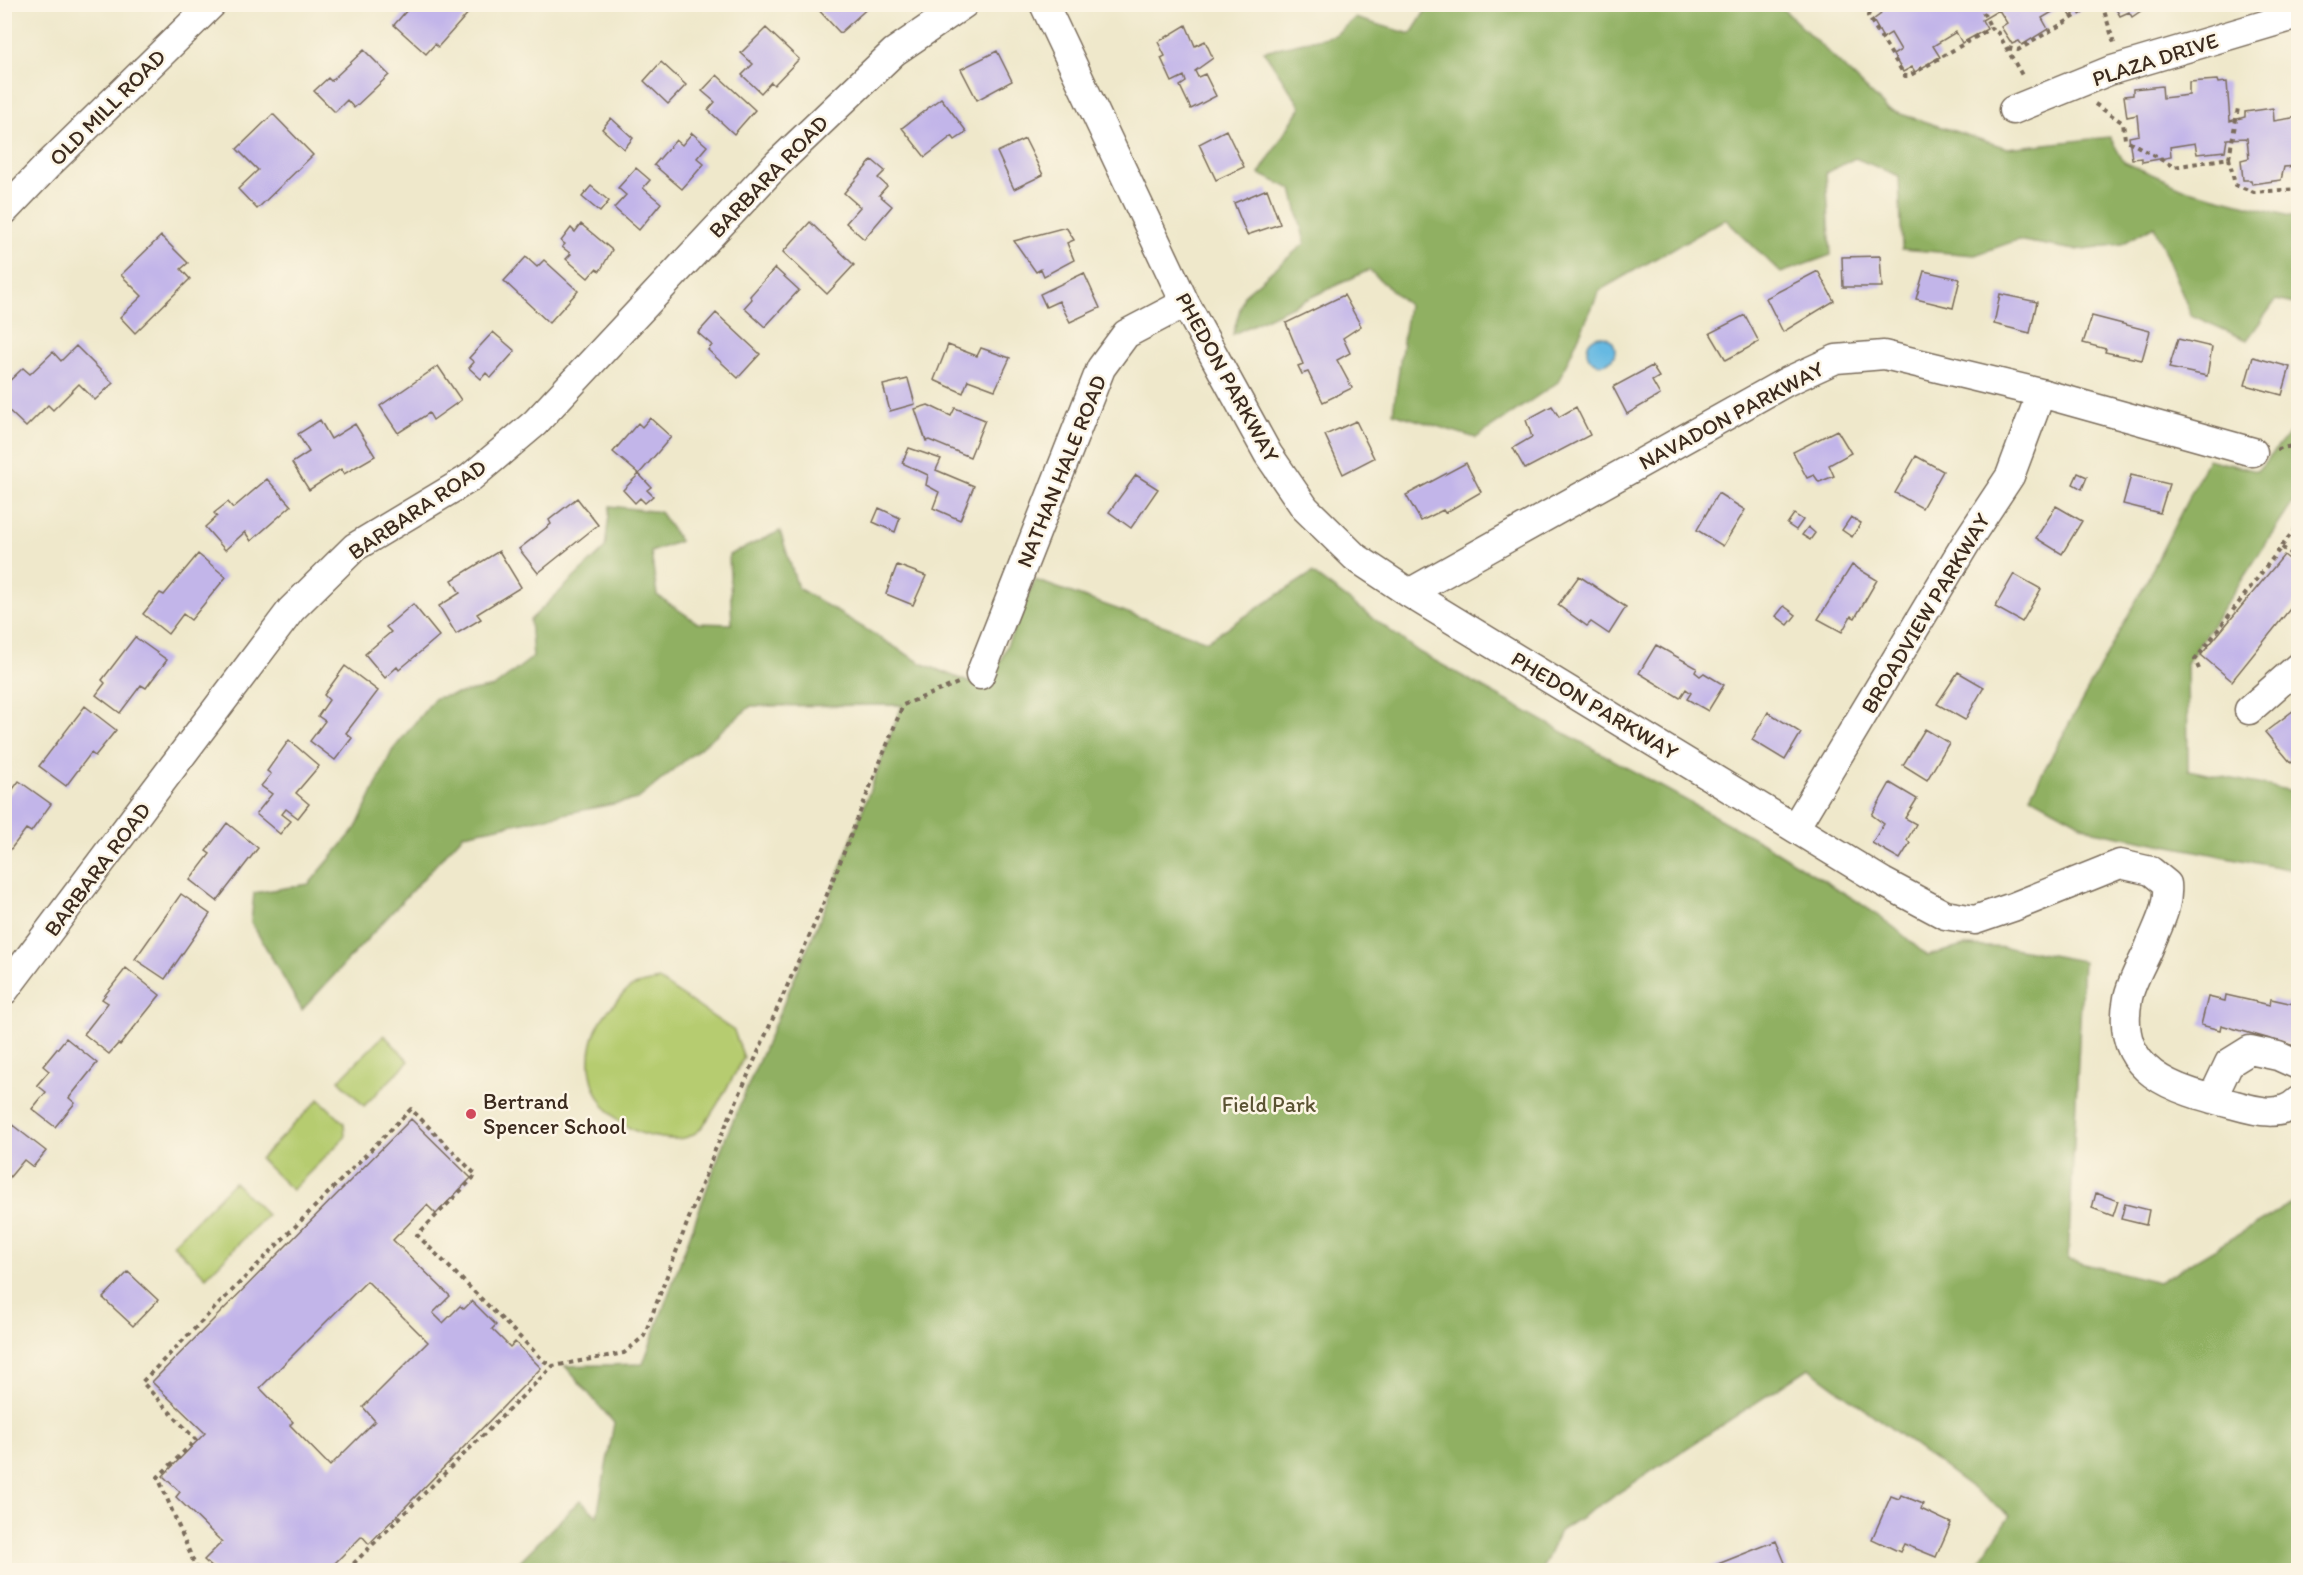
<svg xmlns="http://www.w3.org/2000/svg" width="2303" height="1575" viewBox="0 0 2303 1575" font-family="Itim,sans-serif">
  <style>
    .green { fill: #b6cc70; stroke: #787b47; stroke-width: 1.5 }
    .forest { fill: #90b062; stroke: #666d40; stroke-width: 1.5 }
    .water { fill: #66b9e2; stroke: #507280; stroke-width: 1.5 }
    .building { fill: #c2b5e9; fill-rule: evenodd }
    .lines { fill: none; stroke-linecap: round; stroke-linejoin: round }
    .minor-casing { stroke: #7a6c5b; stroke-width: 31 }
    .path { stroke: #7a6c5b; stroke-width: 4; stroke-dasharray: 4.5 4.5; stroke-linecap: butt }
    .minor { stroke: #fff; stroke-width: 28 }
    .poi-dot { fill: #d1495b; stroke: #fcf5e5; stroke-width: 2 }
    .labels { text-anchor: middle; stroke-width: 5; stroke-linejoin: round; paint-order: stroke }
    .street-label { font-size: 22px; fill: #3b2a1e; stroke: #fcf5e5 }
    .poi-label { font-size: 22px; fill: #3b2a1e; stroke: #fcf5e5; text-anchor: start }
    .park-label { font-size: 22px; fill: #5a5232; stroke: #fcf5e5 }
  </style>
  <rect width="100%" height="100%" fill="#fcf5e5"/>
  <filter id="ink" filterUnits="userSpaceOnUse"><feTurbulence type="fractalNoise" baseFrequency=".0167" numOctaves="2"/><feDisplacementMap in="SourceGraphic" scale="12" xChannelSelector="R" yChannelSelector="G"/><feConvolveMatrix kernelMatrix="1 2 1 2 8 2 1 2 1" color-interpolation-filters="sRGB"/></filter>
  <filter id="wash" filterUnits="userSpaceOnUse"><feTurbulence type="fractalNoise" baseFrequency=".008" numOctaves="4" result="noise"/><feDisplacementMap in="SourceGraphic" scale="24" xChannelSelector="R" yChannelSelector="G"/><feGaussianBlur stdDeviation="1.35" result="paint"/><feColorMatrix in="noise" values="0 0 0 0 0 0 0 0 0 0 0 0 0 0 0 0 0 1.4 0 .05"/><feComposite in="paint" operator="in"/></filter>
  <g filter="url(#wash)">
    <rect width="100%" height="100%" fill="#efe8cb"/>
    <path class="green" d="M659 980 734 1031 744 1058C733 1076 713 1116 700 1129 689 1140 676 1140 662 1138 593 1131 565 1051 616 1002 621 997 626 989 632 987 640 983 651 982 659 980Z
      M384 1035 409 1061 364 1106 339 1080Z
      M319 1099 344 1123 345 1137 292 1190 260 1159Z
      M234 1182 267 1215 206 1277 173 1244Z"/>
    <path class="forest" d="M1429 5H1779L1888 110 2007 148 2110 137 2124 162 2188 190 2298 218V305L2276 300 2247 340 2191 315 2154 226 2122 244 2075 250 2017 240 1975 255 1902 249 1899 176 1855 158 1826 173 1831 255 1781 273 1725 219 1600 290 1558 382 1476 438 1393 413 1408 305 1369 270 1233 334 1244 295 1305 243 1292 189 1259 174 1301 107 1264 51 1335 35 1355 18 1411 34Z
      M2298 423V495L2187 663 2188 770 2298 792V871L2094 831 2030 796 2144 586 2208 459 2257 471Z
      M610 506 660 512 680 541 651 552 657 595 698 623 732 624 729 555 780 531 798 588 921 663 988 690 1035 580 1207 641 1312 573 1419 652 1761 842 1857 901 1895 928 1927 956 1964 946 2013 948 2083 961 2068 1260 2159 1282 2298 1199V1570H1973L2010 1516 1809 1368 1560 1531 1542 1570H511L580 1500 597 1516 614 1423 565 1366 643 1364 725 1139 830 896 902 705 751 706 638 799 464 834 302 1010 251 922 254 893 309 884 356 828 392 751 435 698 494 687 533 657 530 620 605 548Z"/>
    <path class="water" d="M1587 350a14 14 0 1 1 28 0a14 14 0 1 1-28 0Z"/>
    <g id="blocks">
      <path class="building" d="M403 4H463L470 11 438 47 435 44 426 54 394 25 408 9Z
        M817 4H872L840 33 815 6Z
        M1887 4 1909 7 1912 4H2088L2071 16 2064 5 2042 18 2048 29 2022 45 2019 41 2012 44 2001 27 2007 23 1999 10 1982 20 1987 29 1962 43 1956 32 1933 46 1940 57 1915 72 1912 67 1903 72 1893 55 1901 50 1891 33 1883 38 1873 20 1881 14 1878 10Z
        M2113 4H2151L2132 17 2129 12 2120 16Z
        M1186 25 1195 46 1205 41 1213 58 1195 71 1198 77 1205 74 1216 96 1191 109 1180 86 1186 82 1184 76 1172 82 1161 58 1165 56 1158 42Z
        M766 28 799 59 774 85 771 82 761 93 742 75 753 64 741 53Z
        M364 50 389 75 354 108 347 100 335 112 314 91 328 78 331 81Z
        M997 51 1012 81 977 100 961 69Z
        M661 62 686 85 668 104 644 81Z
        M717 75 755 110 734 134 708 110 715 102 702 91Z
        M2217 80 2218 83 2227 82 2230 121 2245 117V112L2273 108 2274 121 2298 117V166L2284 167 2281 180 2252 184 2251 180H2243L2241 160 2249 158 2247 138 2227 139 2225 151 2197 154 2195 143 2170 147 2171 157 2142 162V158L2132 159 2129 137 2139 135 2137 115 2127 117 2124 96 2133 95V89L2162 86 2163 98 2189 95V82Z
        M941 98 967 132 955 140 952 136 925 157 902 128Z
        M273 114 313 155 257 209 238 189 258 170 237 149Z
        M611 118 633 138 624 149 602 129Z
        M1226 130 1244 167 1216 180 1199 144Z
        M692 133 707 146 697 158 704 164 682 189 654 165 676 140 682 145Z
        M1025 139 1043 175 1014 189 997 152Z
        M872 160 885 171 878 178 887 186 879 195 892 206 864 239 846 223 860 207 844 193Z
        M636 168 650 180 643 188 661 203 639 230 614 208 626 195 618 188Z
        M591 186 609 201 600 212 582 197Z
        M1267 189 1280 224 1247 235 1234 203Z
        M810 222 854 265 827 294 783 252Z
        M581 224 612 250 600 271 596 269 588 278 566 259 571 254 562 247 565 244 561 241 571 228 575 232Z
        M1066 227 1074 240 1067 243 1074 260 1044 276 1041 269 1036 272 1014 241Z
        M161 236 188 263 181 269 190 279 135 333 120 317 142 296 121 275Z
        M1880 256 1882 287H1843L1842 257Z
        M526 257 537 267 544 260 578 291 549 323 504 281Z
        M775 268 799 290 765 327 744 308 752 299 750 296Z
        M1818 271 1834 301 1783 332 1766 298Z
        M1924 271 1960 279 1953 308 1916 299Z
        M1084 273 1100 308 1070 322 1059 301 1046 307 1040 294Z
        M2000 294 2037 302 2030 333 1994 324Z
        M1344 295 1361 326 1343 338 1350 353 1337 360 1352 388 1323 402 1308 372 1302 374 1298 366 1303 364 1286 323Z
        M716 313 760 354 738 378 708 350 712 345 698 333Z
        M1745 315 1759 342 1726 360 1710 333Z
        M2092 316 2150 331 2142 360 2105 352 2106 349 2083 343Z
        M493 332 515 351 491 378 486 373 481 379 469 368 474 362 469 358Z
        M2178 339 2212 347 2207 376 2169 368Z
        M948 345 977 356 981 348 1010 358 995 390 968 380 963 393 934 380Z
        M76 346 113 383 95 400 79 384 53 410 48 405 26 427 4 406V386L23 368 30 374 53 352 61 361Z
        M2253 357 2290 367 2282 395 2245 385Z
        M438 366 461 400 433 420 429 413 398 433 380 406Z
        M1652 366 1659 377 1652 381 1660 395 1627 414 1613 387Z
        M908 379 915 404 890 411 883 385Z
        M928 405 951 416 955 408 985 420 970 457 929 440 926 441 915 409Z
        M1552 406 1559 417 1576 407 1590 435 1525 469 1513 448 1532 437 1526 420Z
        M650 418 671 437 639 474 613 452 638 423 642 427Z
        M320 420 331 439 355 424 375 456 344 474 341 469 309 490 292 463 309 452 298 434Z
        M1356 421 1374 458 1343 474 1325 435Z
        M1837 430 1851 453 1829 465 1834 476 1819 482 1814 475 1807 478 1793 452Z
        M909 448 941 459 936 470 974 486 960 520 933 508 939 492 926 485 928 475 902 463Z
        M1916 456 1943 471 1922 508 1895 493Z
        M1466 463 1481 492 1445 513 1443 510 1421 521 1406 495Z
        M2078 473 2087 477 2082 489 2073 484Z
        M639 474 651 487 647 490 653 496 645 503 640 498 635 503 623 490Z
        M1136 475 1158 489 1131 528 1109 512Z
        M2131 475 2169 484 2160 513 2123 504Z
        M267 479 291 506 251 541 245 532 225 550 205 527 217 516 214 513 228 502 233 508Z
        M1718 493 1745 510 1723 546 1697 530Z
        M577 498 598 525 538 573 519 549 551 524 549 520Z
        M2056 506 2082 521 2062 554 2036 538Z
        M879 508 900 518 895 532 873 522Z
        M1794 514 1803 520 1796 530 1787 524Z
        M1851 517 1861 523 1852 537 1842 530Z
        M1808 527 1815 533 1810 540 1802 535Z
        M499 551 521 587 477 614 481 619 456 634 439 606 460 593 452 580Z
        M198 554 226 577 191 620 183 614 168 634 143 614 160 593 164 595Z
        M2284 555 2298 566V599L2232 681 2201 655Z
        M897 565 926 576 913 605 886 594Z
        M1852 565 1877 580 1855 618 1851 616 1842 632 1818 619Z
        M2014 574 2041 589 2022 622 1995 607Z
        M1579 576 1626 607 1609 634 1591 622 1587 626 1558 605Z
        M413 604 439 636 399 670 397 667 385 678 365 654 391 632 386 627Z
        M1784 606 1796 615 1788 625 1776 616Z
        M135 637 167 660 146 688 141 685 120 713 96 695 105 683 102 680Z
        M1656 645 1697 668 1695 672 1700 676 1704 673 1724 685 1708 711 1687 699 1691 693 1686 689 1680 698 1639 673Z
        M345 666 378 691 346 733 352 738 335 760 310 741 325 721 318 716 329 700 324 695Z
        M1958 672 1984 687 1965 720 1937 704Z
        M85 706 116 730 95 756 91 753 66 786 39 766Z
        M2298 707V757L2291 763 2265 732Z
        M1768 712 1801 733 1785 760 1752 740Z
        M1925 729 1949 743 1927 780 1903 765Z
        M289 740 319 766 296 793 309 804 298 818 286 809 282 814 291 821 280 834 256 814 272 794 261 786 271 774 267 771Z
        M19 781 51 804 31 832 26 829 4 858V801Z
        M1890 783 1917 799 1905 818 1916 824 1907 840 1910 843 1900 859 1872 843 1884 824 1872 815Z
        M227 823 258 848 217 901 190 880 210 854 206 851Z
        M181 894 210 914 165 979 135 959Z
        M126 968 160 995 120 1045 118 1044 109 1054 84 1034 108 1003 102 999Z
        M2226 995 2270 1005 2271 999 2298 1005V1047L2221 1025 2220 1030 2201 1025 2208 997 2225 1001Z
        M66 1038 97 1063 69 1098 75 1103 55 1127 32 1109 46 1092 37 1085 49 1071 43 1066Z
        M411 1119 471 1178 436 1214 427 1205 393 1240 450 1296 433 1313 443 1323 460 1306 464 1309 472 1301 496 1325 492 1329 510 1347 515 1342 541 1368 369 1544 362 1536 328 1570H255L252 1568 250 1570H215L204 1560 222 1542 176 1497 180 1492 163 1476 205 1433 152 1382ZM367 1281 428 1342 363 1407 375 1421 330 1466 290 1425 293 1422 260 1388Z
        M6 1120 46 1151 33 1167 24 1160 4 1184Z
        M2096 1193 2118 1201 2113 1216 2092 1208Z
        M2125 1204 2149 1210 2146 1225 2121 1219Z
        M128 1272 158 1300 133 1326 103 1298Z
        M1901 1495 1923 1504 1921 1509 1951 1523 1936 1557 1904 1544 1900 1552 1872 1539 1891 1496 1899 1499Z
        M1776 1541 1788 1570H1709L1708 1568Z"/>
    </g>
  </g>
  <g filter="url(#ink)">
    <use href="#blocks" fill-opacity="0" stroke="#7a6c5b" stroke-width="1.5"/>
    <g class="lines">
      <g class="minor-casing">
        <path id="minor" d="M1044 4 1185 303 1268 454 1305 508 1355 557 1409 593 1883 882 1945 915 1975 920 2013 907 2120 864 2151 871 2167 884C2169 908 2158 925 2149 948 2142 964 2131 982 2128 998 2113 1075 2177 1090 2235 1105 2256 1111 2281 1118 2298 1101
          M2013 110 2109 71 2298 15
          M4 211 49 164 212 4
          M1409 593 1786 382 1836 359 1884 355 2041 393 2253 452
          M980 675 1101 368 1126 334 1185 303
          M2249 710 2298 667
          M1796 826 1969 538 2010 476 2041 393
          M4 991 291 610 355 547 470 478 535 423 778 163 894 52 964 4
          M2212 1099 2229 1063 2250 1050 2278 1056 2298 1065"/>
      </g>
      <path class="path" d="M1872 4 1868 16 1905 76H1909L1991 28 1998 33 2023 77
        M1979 4 1991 28
        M2102 4 2114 43
        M2008 48 2018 50 2096 4
        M2095 104 2123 123 2125 139 2174 167 2229 158 2235 185 2254 192 2298 189
        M2229 158 2238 108
        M2277 449 2298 445
        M2282 547 2298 560
        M2199 669 2195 660 2298 525
        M197 1570 158 1477 196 1440 142 1382 411 1109 476 1175 417 1235 544 1361 553 1366
        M347 1570 553 1366 624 1353 644 1336 715 1150 822 907 903 705 958 683"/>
      <use href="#minor" class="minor"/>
    </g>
  </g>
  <circle class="poi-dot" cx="471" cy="1114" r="6"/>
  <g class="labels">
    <g class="street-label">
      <text transform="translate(2155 59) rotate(-18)" y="8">PLAZA DRIVE</text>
      <text transform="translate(107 107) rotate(-45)" y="8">OLD MILL ROAD</text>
      <text transform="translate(768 176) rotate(-46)" y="8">BARBARA ROAD</text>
      <text transform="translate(1228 377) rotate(61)" y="8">PHEDON PARKWAY</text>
      <text transform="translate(1731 415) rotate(-28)" y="8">NAVADON PARKWAY</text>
      <text transform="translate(1061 471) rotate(-68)" y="8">NATHAN HALE ROAD</text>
      <text transform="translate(417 509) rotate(-34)" y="8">BARBARA ROAD</text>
      <text transform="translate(1925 613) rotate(-59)" y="8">BROADVIEW PARKWAY</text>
      <text transform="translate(1595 705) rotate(31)" y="8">PHEDON PARKWAY</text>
      <text transform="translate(97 869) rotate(-53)" y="8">BARBARA ROAD</text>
    </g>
    <g class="poi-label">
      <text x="483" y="1109">Bertrand<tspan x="483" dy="25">Spencer School</tspan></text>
    </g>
    <g class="park-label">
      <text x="1269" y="1112">Field Park</text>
    </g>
  </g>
  <rect width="2303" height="1575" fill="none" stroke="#fcf5e5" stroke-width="24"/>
</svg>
